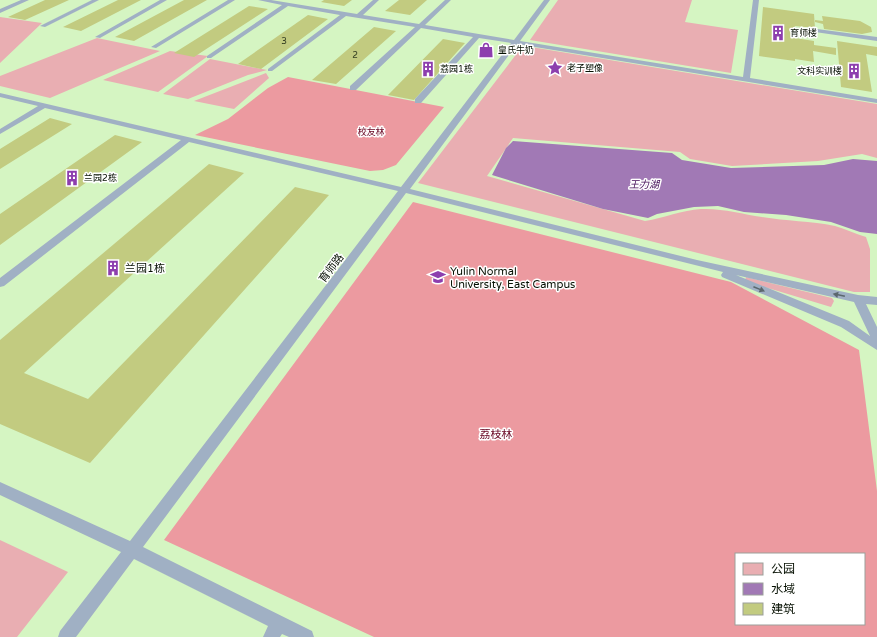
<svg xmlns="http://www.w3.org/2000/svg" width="877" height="637" viewBox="0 0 877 637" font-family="'Varela Round','Noto Sans SC',sans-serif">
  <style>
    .green { fill: #e9aeb2 }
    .forest { fill: #ec9aa0; fill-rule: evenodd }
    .water { fill: #a179b5 }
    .building { fill: #c2cb80 }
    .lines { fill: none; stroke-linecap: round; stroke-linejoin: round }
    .lane { fill: #a0b0c4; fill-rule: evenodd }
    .oneway { fill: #5b686d }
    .labels { text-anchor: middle; stroke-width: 3; stroke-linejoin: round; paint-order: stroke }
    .far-poi-label { font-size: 9px; fill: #061002; stroke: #fff; text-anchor: start }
    .number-label { font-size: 9px; fill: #353f22 }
    .far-park-label { font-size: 9px; fill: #66021f; stroke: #fff }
    .far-water-label { font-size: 10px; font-style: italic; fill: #410955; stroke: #fff }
    .poi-label { font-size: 11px; fill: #061002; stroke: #fff; text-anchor: start }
    .street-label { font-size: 11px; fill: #061002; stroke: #fff }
    .park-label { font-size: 11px; fill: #66021f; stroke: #fff }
  </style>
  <rect width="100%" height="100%" fill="#d5f5c2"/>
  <path class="green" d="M558 0H692L685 22 738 30 731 73 530 40Z
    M0 17 42 23 0 63Z
    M97 38 160 51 50 98 0 86V76Z
    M531 47 877 104V158L862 154 818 161 732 166 690 159 680 152 513 138 487 176 645 221C664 218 682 210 701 209 722 208 742 214 762 217 786 221 811 221 835 226 845 229 856 234 866 237L870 249V292H854L418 183 521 48Z
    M170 51 208 56 158 92 103 80Z
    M210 59 267 70 248 75 188 99 163 94Z
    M266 73 269 78 234 109 194 101Z
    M746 277 832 298 834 301 831 307 745 281Z
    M0 540 68 572 17 637H0Z"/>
  <path class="forest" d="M288 77 444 107 396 165 383 170 370 171 195 135 228 119 268 88Z
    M413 202 731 282 859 350 877 491V637H374L164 540ZM736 554H864V624H736Z"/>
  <path class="water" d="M513 141 672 153 682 160 731 168 824 165 853 159 877 161V234L860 232 831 222 786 215 744 212 718 206 694 207 657 214 648 218 603 209 492 175 506 148Z"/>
  <path class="building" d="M45 0H69L25 20 8 17Z
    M118 0H141L81 31 63 27Z
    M184 0H207L134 41 115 37Z
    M324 0H352L344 6 321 2Z
    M399 0H427L410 15 385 11Z
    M249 6 268 9 194 57 174 53Z
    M763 7 814 14 815 28 795 26V38L814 41V45L836 48V55L813 51 814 62 795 59V61L759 56Z
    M308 15 328 19 261 69 238 64Z
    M822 16 860 21 871 27 872 32 862 34 824 29 823 24 815 22V20L823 21Z
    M374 27 396 31 336 84 312 80Z
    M443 39 465 43 414 100 388 95Z
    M837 41 877 47V56L866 54 872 92 841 87Z
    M50 118 72 124 0 169V149Z
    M115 135 142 142 0 245V214Z
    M209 164 244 173 24 373 88 399 295 187 329 195 90 463 0 424V340Z"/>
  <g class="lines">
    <path class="lane" d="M21 0H29L0 13V9Z
      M92 0H99L45 27 40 26Z
      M160 0H167L100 38 95 37Z
      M228 0H235L156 48 151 47Z
      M258 0H271L357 14 373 0H379L363 15 419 24 445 0H451L425 25 514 40 544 0H550L520 41 743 77 753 0H759L750 78 877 99V103L517 44 410 189 697 260 858 295 877 297V305L866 304 877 327V350L841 327 722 277 721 275 723 272 406 193 143 547 312 631 314 637H289L282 634 280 637H263L268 626 134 559 76 637H58L60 631 121 552 0 495V482L130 541 398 191 189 142 4 286 0 287V278L181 140 45 108 0 134V129L38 106 0 97V93L401 187 511 43 479 38 421 103H415V99L473 37 421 28 356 90H350V86L415 27 346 16 272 71H268V69L340 15 288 6 211 58H207V56L282 5ZM736 275 854 302 870 336 849 321Z
      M817 29 877 37V41L815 32 814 31Z"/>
  </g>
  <defs><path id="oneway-solid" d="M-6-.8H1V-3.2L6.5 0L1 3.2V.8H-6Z"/></defs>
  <g class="oneway">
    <use href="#oneway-solid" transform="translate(759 289) rotate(22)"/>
    <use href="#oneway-solid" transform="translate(839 295) rotate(-168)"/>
  </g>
  <defs>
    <g id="building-bare" transform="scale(1.2)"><path d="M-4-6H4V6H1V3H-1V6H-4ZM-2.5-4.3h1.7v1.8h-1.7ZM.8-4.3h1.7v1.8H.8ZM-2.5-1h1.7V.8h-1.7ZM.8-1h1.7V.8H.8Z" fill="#8d3eae" stroke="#fff" stroke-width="2.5" paint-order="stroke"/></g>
    <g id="shop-bare" transform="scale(1.2)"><path d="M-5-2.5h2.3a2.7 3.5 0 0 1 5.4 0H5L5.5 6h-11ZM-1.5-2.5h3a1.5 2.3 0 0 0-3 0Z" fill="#8d3eae" stroke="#fff" stroke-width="2.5" paint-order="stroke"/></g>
    <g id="sight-bare" transform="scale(1.2)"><path d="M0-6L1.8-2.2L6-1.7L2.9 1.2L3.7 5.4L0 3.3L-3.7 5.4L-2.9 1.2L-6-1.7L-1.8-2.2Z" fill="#8d3eae" stroke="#fff" stroke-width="2.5" paint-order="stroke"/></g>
    <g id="university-bare" transform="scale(1.2)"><path d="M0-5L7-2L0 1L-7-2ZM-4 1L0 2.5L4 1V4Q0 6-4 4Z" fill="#8d3eae" stroke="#fff" stroke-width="2.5" paint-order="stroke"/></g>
  </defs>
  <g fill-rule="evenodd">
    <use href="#building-bare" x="778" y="33"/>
    <use href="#shop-bare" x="486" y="50"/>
    <use href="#sight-bare" x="555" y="68"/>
    <use href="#building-bare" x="428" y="69"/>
    <use href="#building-bare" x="854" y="71"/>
    <use href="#building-bare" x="72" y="178"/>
    <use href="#building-bare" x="113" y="268"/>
    <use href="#university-bare" x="438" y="277"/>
  </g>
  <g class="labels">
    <g class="far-poi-label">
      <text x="790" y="36">育师楼</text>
      <text x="498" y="53">皇氏牛奶</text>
      <text x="567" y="71">老子塑像</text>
      <text x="440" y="72">荔园1栋</text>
      <text x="842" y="74" text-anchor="end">文科实训楼</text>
      <text x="84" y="181">兰园2栋</text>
    </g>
    <g class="number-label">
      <text x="284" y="44">3</text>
      <text x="355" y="58">2</text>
    </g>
    <g class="far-park-label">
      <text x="371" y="135">校友林</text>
    </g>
    <g class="far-water-label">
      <text x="644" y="188">王力湖</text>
    </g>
    <g class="poi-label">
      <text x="125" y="272">兰园1栋</text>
      <text x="450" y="275">Yulin Normal<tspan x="450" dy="13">University, East Campus</tspan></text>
    </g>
    <g class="street-label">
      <text transform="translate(331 268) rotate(-53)" y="4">育师路</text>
    </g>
    <g class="park-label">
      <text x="496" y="438">荔枝林</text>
    </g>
  </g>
  <rect x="735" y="553" width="130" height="72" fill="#ffffff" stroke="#9b9f9a"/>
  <rect x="743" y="563" width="20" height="12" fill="#e9aeb2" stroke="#9b9f9a"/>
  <text x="771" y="573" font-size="12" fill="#061002">公园</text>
  <rect x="743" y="583" width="20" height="12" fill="#a179b5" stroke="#9b9f9a"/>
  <text x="771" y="593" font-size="12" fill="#061002">水域</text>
  <rect x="743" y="603" width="20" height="12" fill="#c2cb80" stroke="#9b9f9a"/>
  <text x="771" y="613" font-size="12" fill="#061002">建筑</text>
</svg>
